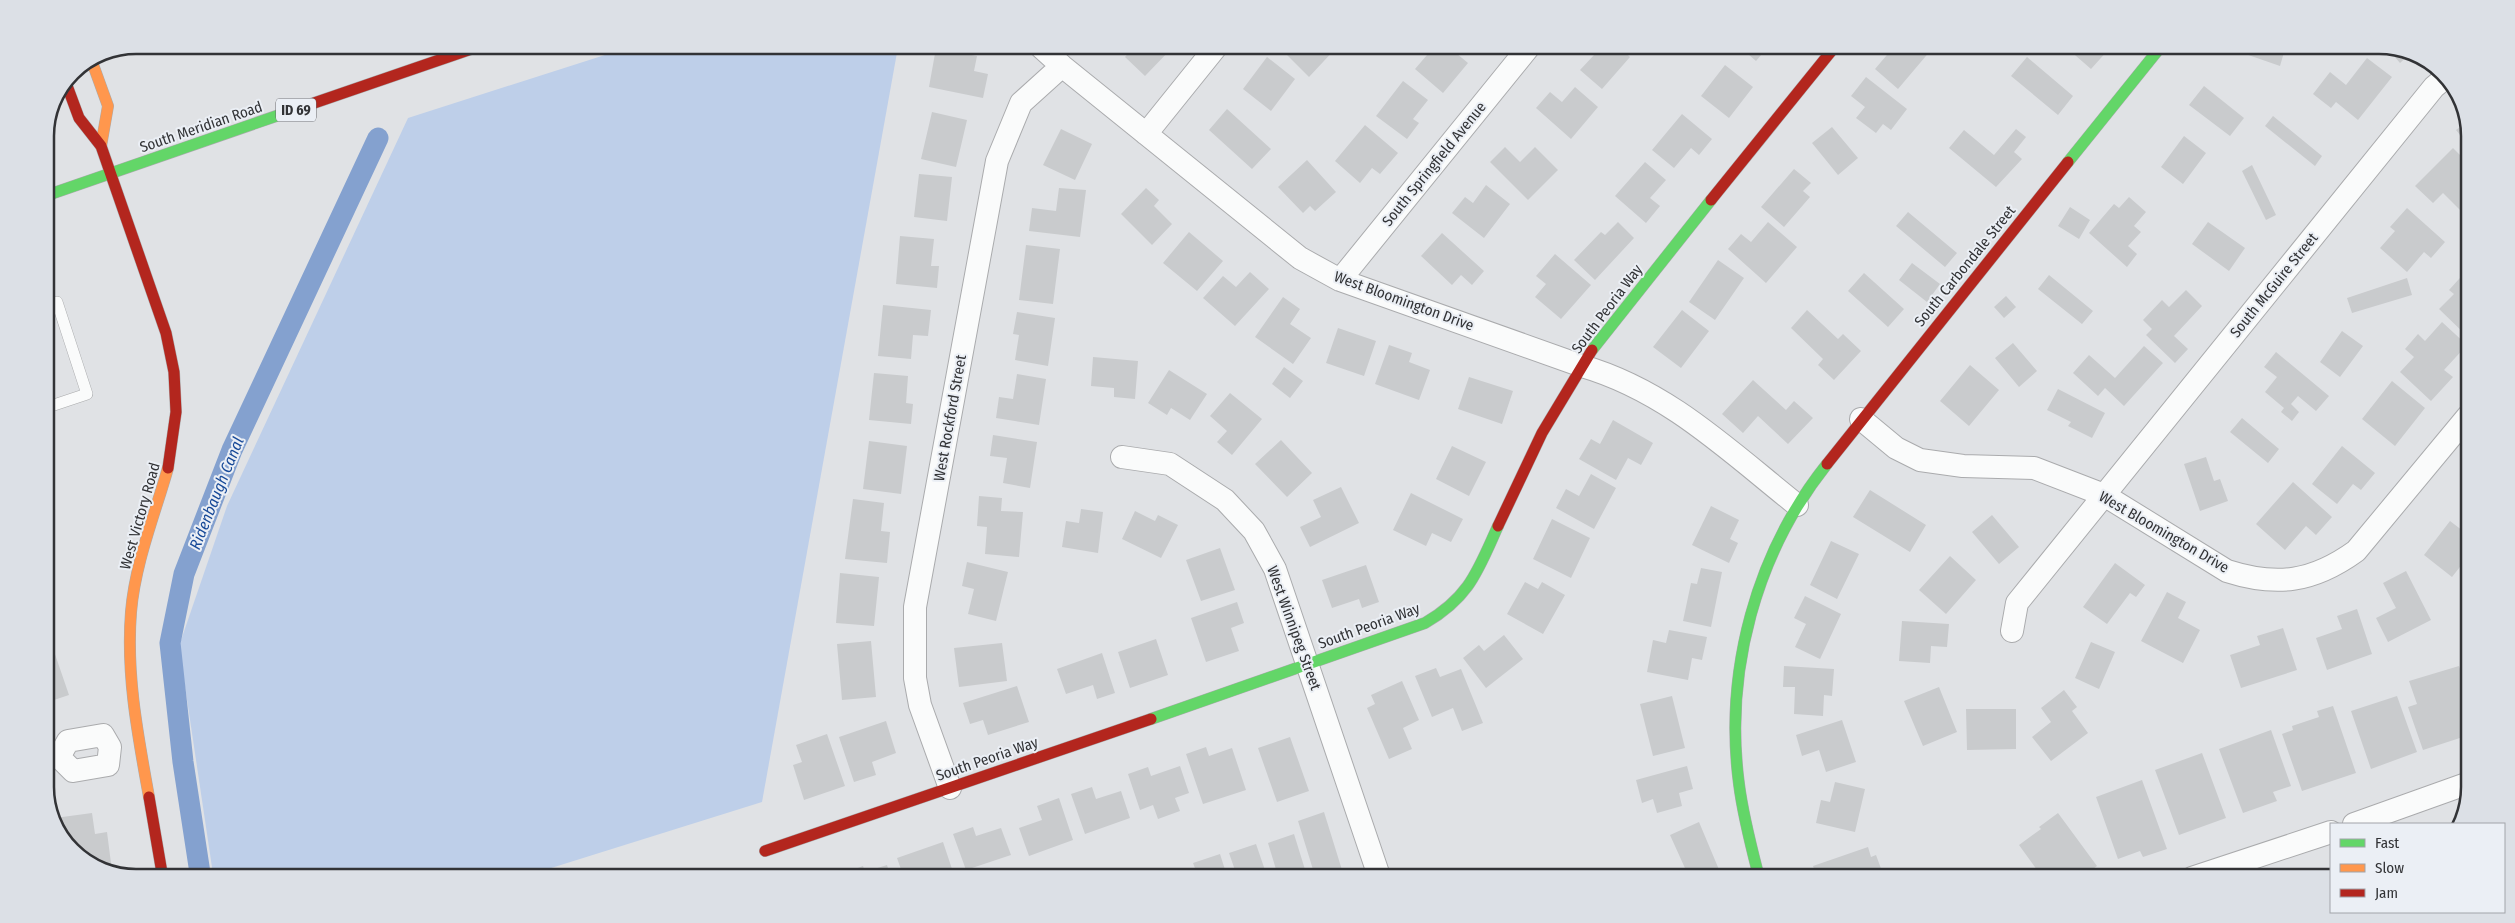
<svg xmlns="http://www.w3.org/2000/svg" width="2515" height="923" viewBox="0 0 2515 923" font-family="'Fira Sans Condensed',sans-serif">
  <style>
    .green { fill: #becfe9 }
    .lines { fill: none; stroke-linecap: round; stroke-linejoin: round }
    .canal { stroke: #84a1cf; stroke-width: 21 }
    .building { fill: #c9cbcd }
    .lane-casing { stroke: #aaabad; stroke-width: 12 }
    .street-casing { stroke: #aaabad; stroke-width: 24 }
    .fast-casing { stroke: #aaabad; stroke-width: 12 }
    .slow-casing { stroke: #aaabad; stroke-width: 12 }
    .jam-casing { stroke: #aaabad; stroke-width: 12 }
    .lane { stroke: #fafbfb; stroke-width: 11 }
    .street { stroke: #fafbfb; stroke-width: 22 }
    .fast { stroke: #63d668; stroke-width: 11 }
    .slow { stroke: #ff974d; stroke-width: 11 }
    .jam { stroke: #b3261e; stroke-width: 11 }
    .labels { text-anchor: middle; stroke-width: 4; stroke-linejoin: round; paint-order: stroke }
    .shield { fill: #ebeff5; stroke: #6a6b6f; stroke-width: 1 }
    .shield-label { font-size: 14px; font-weight: bold; fill: #323336 }
    .street-label { font-size: 15px; fill: #323336; stroke: #ebeff5 }
    .water-label { font-size: 16px; font-style: italic; fill: #184a98; stroke: #ebeff5 }
    .rim { fill: none; stroke: #323336; stroke-width: 2.5 }
  </style>
  <rect width="100%" height="100%" fill="#e0e2e5"/>
  <path class="green" d="M633 46 898 47 762 802 532 874H213L179 646 227 506 408 118Z"/>
  <g class="lines">
    <path class="canal" d="M200 873 183 762 170 643 184 574 232 450 378 138"/>
  </g>
  <path class="building" d="M1134 47H1169L1171 49 1145 76 1125 57Z
    M1279 47H1337L1309 77Z
    M936 48 977 56 974 71 988 74 983 98 929 87Z
    M1433 48H1450L1468 63 1443 93 1415 69Z
    M1587 48H1621L1630 57 1602 89 1580 70 1594 55Z
    M1741 48H1767L1756 61Z
    M1892 49 1931 50 1898 89 1875 69Z
    M2068 49H2109L2091 69Z
    M2231 49H2285L2280 66Z
    M2389 50H2408L2412 52 2400 63Z
    M1267 57 1295 79 1271 111 1243 89Z
    M2027 57 2073 96 2058 115 2011 76Z
    M2367 58 2392 77 2358 120 2336 102 2331 108 2313 94 2330 72 2346 85Z
    M1725 65 1753 87 1729 118 1701 96Z
    M1866 77 1907 109 1891 130 1883 124 1876 133 1856 118 1865 107 1851 96Z
    M1403 81 1428 100 1413 119 1419 123 1407 139 1376 116Z
    M2204 86 2244 118 2230 136 2189 105Z
    M1575 87 1598 107 1571 139 1536 108 1550 92 1562 102Z
    M1227 109 1271 149 1252 169 1209 130Z
    M932 112 967 120 956 167 921 159Z
    M1682 114 1712 139 1699 155 1691 148 1674 168 1652 150Z
    M2273 116 2322 156 2315 166 2265 126Z
    M2467 122 2470 129V147L2456 130Z
    M1365 125 1398 153 1380 174 1372 168 1360 183 1335 161Z
    M1832 127 1858 158 1838 175 1812 143Z
    M1061 129 1092 144 1075 180 1043 165Z
    M2016 129 2026 137 2014 152 2022 159 1996 187 1949 148 1964 130 1994 155Z
    M2184 136 2206 153 2183 184 2161 167Z
    M1505 147 1520 162 1535 147 1558 170 1528 200 1490 162Z
    M2453 148 2470 165 2469 209 2464 214 2443 193 2433 203 2415 186Z
    M1307 160 1336 192 1315 211 1310 206 1303 213 1278 187Z
    M1645 162 1666 180 1650 198 1660 206 1646 223 1615 196Z
    M2252 165 2276 215 2266 220 2242 171Z
    M1794 169 1811 183 1803 191 1810 197 1784 227 1761 207Z
    M919 174 952 177 947 221 914 217Z
    M1486 185 1510 204 1484 238 1452 213 1465 197 1473 203Z
    M1059 188 1086 190 1080 237 1029 231 1032 208 1056 211Z
    M1146 188 1159 200 1154 206 1172 224 1152 245 1121 214Z
    M2129 197 2146 212 2134 226 2141 232 2128 246 2137 254 2127 267 2089 233 2114 204 2119 208Z
    M2070 207 2090 220 2079 239 2058 226Z
    M2407 208 2445 242 2431 258 2424 252 2407 272 2380 248 2395 231 2390 227Z
    M1908 212 1957 253 1945 267 1896 226Z
    M1618 222 1634 238 1595 280 1574 260 1601 232 1605 235Z
    M1768 222 1797 247 1766 283 1728 249 1741 234 1751 242Z
    M2208 222 2245 248 2229 271 2192 244Z
    M1189 232 1223 261 1197 291 1163 263Z
    M1442 233 1484 271 1472 285 1461 275 1452 285 1421 256Z
    M900 236 934 239 931 266H939L937 288 896 284Z
    M1026 245 1060 249 1053 304 1019 300Z
    M1555 254 1591 285 1561 319 1535 297 1546 284 1536 276Z
    M1718 260 1744 278 1715 320 1689 302Z
    M1912 263 1940 284 1927 302 1899 280Z
    M2469 268 2468 337 2439 309 2454 294 2449 290Z
    M1250 272 1269 289 1235 326 1203 298 1223 276 1236 287Z
    M1864 273 1904 309 1888 327 1848 291Z
    M2049 275 2093 311 2082 324 2038 289Z
    M2407 278 2412 295 2352 313 2347 298Z
    M2186 290 2202 306 2174 336 2188 349 2175 363 2146 335 2152 329 2143 320 2162 300 2169 307Z
    M2006 296 2016 307 2004 318 1994 307Z
    M1283 297 1300 309 1290 324 1311 338 1293 364 1255 337Z
    M883 305 931 310 928 336 913 335 911 359 878 356Z
    M1682 310 1709 331 1681 368 1653 347Z
    M1807 310 1838 339 1843 334 1861 351 1834 380 1818 365 1823 359 1791 328Z
    M1017 312 1055 318 1048 366 1015 360 1019 335 1013 334Z
    M2442 322 2467 345 2444 370 2453 377 2431 401 2400 372 2414 357 2405 349 2418 334 2425 341Z
    M1338 328 1376 341 1364 376 1326 363Z
    M2342 331 2363 346 2340 377 2320 362Z
    M2013 343 2037 371 2019 387 1995 358Z
    M1389 345 1412 353 1409 362 1430 370 1419 400 1375 384Z
    M2144 346 2163 363 2124 406 2105 388 2098 396 2073 373 2089 355 2115 378Z
    M2276 352 2329 396 2316 411 2298 396 2291 404 2299 412 2292 421 2281 412 2284 408 2265 392 2277 377 2264 367Z
    M45 356 53 377 45 380Z
    M1093 357 1138 361 1135 399 1114 397V388L1091 386Z
    M1970 365 1999 390 1969 426 1940 401Z
    M1284 367 1303 381 1290 398 1272 384Z
    M1169 370 1207 394 1190 420 1171 408 1167 415 1148 403Z
    M874 373 908 376 906 403 913 404 911 424 869 420Z
    M1017 374 1046 379 1039 425 996 418 999 397 1013 399Z
    M1469 377 1513 391 1502 424 1458 409Z
    M1753 380 1786 410 1794 401 1813 418 1788 444 1758 416 1743 433 1722 414Z
    M2392 381 2425 408 2395 446 2362 419Z
    M2058 389 2105 413 2092 438 2068 426 2071 422 2047 410Z
    M1230 393 1262 419 1232 455 1217 442 1227 431 1210 416Z
    M2242 418 2279 449 2268 463 2230 432Z
    M1613 420 1653 443 1641 465 1628 458 1616 480 1579 459 1591 439 1600 444Z
    M993 435 1037 442 1030 488 1003 483 1007 458 990 456Z
    M1281 440 1312 473 1287 497 1255 464Z
    M869 441 907 446 901 494 863 489Z
    M1452 446 1486 462 1469 496 1436 479Z
    M2342 446 2375 473 2361 490 2353 484 2337 504 2312 484Z
    M2206 457 2214 481 2220 479 2228 501 2200 511 2184 464Z
    M1591 474 1616 488 1594 529 1556 508 1566 489 1579 496Z
    M2293 482 2332 517 2316 535 2306 526 2285 550 2256 524Z
    M1341 487 1359 523 1310 547 1300 527 1321 517 1313 500Z
    M1870 490 1926 525 1910 552 1853 517Z
    M1411 493 1463 519 1451 542 1432 533 1426 546 1393 530Z
    M979 496 1002 498 1001 511 1023 512 1019 557 985 554 987 527 977 526Z
    M853 499 884 503 881 531 890 532 887 563 845 559Z
    M1711 506 1739 520 1730 539 1738 543 1729 563 1692 545Z
    M1081 509 1103 512 1098 553 1062 547 1066 521 1079 523Z
    M1135 511 1155 521 1158 515 1178 525 1161 558 1122 539Z
    M1992 515 2019 547 1999 564 1972 532Z
    M1552 519 1590 538 1571 578 1533 559Z
    M2450 521 2467 534V558L2452 577 2424 555Z
    M1831 541 1859 554 1837 599 1810 585Z
    M1220 548 1235 590 1201 601 1186 560Z
    M1950 556 1976 580 1946 614 1919 590Z
    M967 562 1008 572 996 621 968 614 974 589 962 586Z
    M2115 563 2145 585 2136 597 2130 593 2107 624 2083 607Z
    M1366 565 1379 602 1362 608 1359 599 1332 608 1322 580Z
    M1701 568 1722 572 1711 627 1683 621 1691 583 1697 584Z
    M2406 571 2431 620 2388 642 2376 618 2396 608 2383 583Z
    M840 573 879 577 874 626 836 623Z
    M1525 582 1538 589 1542 582 1565 595 1543 634 1507 614Z
    M2167 592 2186 602 2178 618 2200 630 2183 663 2141 641Z
    M1805 596 1841 614 1820 659 1795 647 1806 624 1794 618Z
    M1237 602 1244 623 1231 628 1239 651 1206 662 1191 618Z
    M2357 609 2372 654 2327 670 2316 638 2342 629 2337 616Z
    M1902 621 1949 624 1947 647 1931 646 1930 663 1899 661Z
    M45 625 69 695 45 703Z
    M2283 628 2297 670 2241 688 2230 655 2260 645 2257 636Z
    M1669 630 1707 637 1702 660 1692 658 1688 680 1647 672 1653 640 1666 643Z
    M1504 635 1523 659 1486 688 1463 658 1479 645 1484 651Z
    M1156 639 1168 675 1130 688 1118 652Z
    M871 641 876 697 842 700 837 644Z
    M2091 642 2115 652 2099 689 2075 678Z
    M1002 643 1007 681 959 687 954 648Z
    M1102 653 1115 693 1097 699 1093 685 1066 694 1057 669Z
    M1784 666 1834 669 1832 696 1824 695 1823 716 1794 714 1795 687H1783Z
    M2459 666 2466 686V736L2423 750 2408 707 2417 704 2409 681Z
    M1436 668 1440 677 1461 669 1483 723 1462 731 1453 708 1432 717 1415 676Z
    M1402 681 1419 720 1403 728 1412 749 1389 759 1367 708 1375 704 1371 695Z
    M1017 686 1029 722 988 735 983 720 970 724 963 703Z
    M1939 687 1957 732 1923 746 1904 701Z
    M2064 690 2077 707 2072 711 2088 733 2051 761 2032 737 2051 722 2041 708Z
    M1672 696 1685 748 1653 756 1640 704Z
    M2397 696 2417 752 2371 769 2351 711Z
    M2333 706 2356 773 2302 791 2282 734 2293 730 2292 726 2319 717 2317 711Z
    M1966 709H2016V749L1967 750Z
    M1842 720 1856 762 1826 772 1819 750 1802 756 1796 735Z
    M886 721 896 753 872 762 876 775 854 782 839 737Z
    M2271 730 2291 786 2273 792 2277 801 2243 813 2219 749Z
    M827 734 845 786 804 800 793 765 802 762 796 745Z
    M1290 737 1309 791 1277 802 1258 748Z
    M1206 747 1209 756 1232 748 1246 790 1203 804 1186 754Z
    M2202 753 2226 818 2179 835 2155 770Z
    M1180 766 1189 793 1175 798 1180 811 1158 819 1153 805 1140 810 1128 774 1148 767 1151 776Z
    M1687 766 1693 789 1679 793 1682 806 1657 813 1653 799 1642 803 1636 780Z
    M2142 780 2167 849 2143 857 2140 851 2118 859 2096 797Z
    M1835 782 1865 789 1855 832 1816 823 1821 800 1830 802Z
    M1092 787 1096 799 1121 791 1130 818 1085 834 1071 794Z
    M1059 798 1073 840 1029 856 1019 828 1042 820 1037 806Z
    M1324 812 1342 870 1315 876 1298 821Z
    M92 813 95 834 107 832 112 871 104 872 64 843 55 818Z
    M2058 813 2097 866 2082 877H2042L2019 845 2041 829 2039 827Z
    M1699 822 1720 872 1710 877H1689L1670 835Z
    M973 827 976 836 1001 828 1011 855 966 870 953 834Z
    M1294 834 1307 876H1278L1268 843Z
    M943 842 954 875H903L897 858Z
    M1256 844 1267 876H1237L1229 853Z
    M1868 847 1871 857 1876 855 1883 874 1878 877H1817L1813 866Z
    M1220 854 1227 876H1198L1193 863Z
    M887 865 890 875H839L863 866 865 872Z
    M1187 870 1190 876 1172 875Z"/>
  <g class="lines">
    <g class="lane-casing">
      <path id="lane" d="M45 408 87 394 57 302"/>
    </g>
    <g class="street-casing">
      <path id="street" d="M1041 47 1062 66 1300 258 1340 280 1582 366C1668 391 1729 451 1797 505
        M1146 134 1216 47
        M1340 280 1528 48
        M1861 419 1896 448 1920 460 1963 466 2034 468 2104 495 2227 571C2277 587 2313 582 2356 551L2468 416
        M1122 457 1170 464 1225 500 1254 531 1275 569 1379 876
        M2012 631 2017 603 2434 87 2446 77
        M103 735 110 747 108 765 73 771 59 757 68 741Z
        M950 788 920 705 915 678V607L997 161 1021 103 1062 66
        M2354 824 2466 784
        M2192 878 2331 832"/>
    </g>
    <g class="fast-casing">
      <path id="fast" d="M2068 162 2159 49
        M45 196 285 113
        M1592 350 1711 200
        M1151 719 1425 623C1470 597 1478 570 1498 526
        M1759 877C1751 846 1743 816 1739 784 1724 671 1756 553 1827 464"/>
    </g>
    <g class="slow-casing">
      <path id="slow" d="M91 59 108 106 101 146
        M149 797C138 736 126 675 131 612 135 563 155 514 168 468"/>
    </g>
    <g class="jam-casing">
      <path id="jam" d="M66 83 79 118 101 146 166 333 174 372 176 412 168 468
        M285 113 480 46
        M1711 200 1833 49
        M1827 464 2068 162
        M1498 526 1542 433 1592 350
        M149 797 162 873
        M765 851 1151 719"/>
    </g>
    <use href="#lane" class="lane"/>
    <use href="#street" class="street"/>
    <use href="#fast" class="fast"/>
    <use href="#slow" class="slow"/>
    <use href="#jam" class="jam"/>
  </g>
  <g class="labels">
    <rect class="shield" x="276" y="98.5" width="40" height="23" rx="4"/>
    <g class="shield-label">
      <text x="296" y="115">ID 69</text>
    </g>
    <g class="street-label">
      <text transform="translate(201 127) rotate(-19)" y="5">South Meridian Road</text>
      <text transform="translate(1434 164) rotate(-51)" y="5">South Springfield Avenue</text>
      <text transform="translate(1965 266) rotate(-51)" y="5">South Carbondale Street</text>
      <text transform="translate(2274 285) rotate(-51)" y="5">South McGuire Street</text>
      <text transform="translate(1404 301) rotate(20)" y="5">West Bloomington Drive</text>
      <text transform="translate(1607 309) rotate(-53)" y="5">South Peoria Way</text>
      <text transform="translate(950 418) rotate(-80)" y="5">West Rockford Street</text>
      <text transform="translate(140 516) rotate(-74)" y="5">West Victory Road</text>
      <text transform="translate(2164 532) rotate(30)" y="5">West Bloomington Drive</text>
      <text transform="translate(1369 626) rotate(-20)" y="5">South Peoria Way</text>
      <text transform="translate(1294 628) rotate(70)" y="5">West Winnipeg Street</text>
      <text transform="translate(987 759) rotate(-19)" y="5">South Peoria Way</text>
    </g>
    <g class="water-label">
      <text transform="translate(216 493) rotate(-68)" y="6">Ridenbaugh Canal</text>
    </g>
  </g>
  <path d="M0 0H2515V923H0ZM136 54H2379A82 82 0 0 1 2461 136V787A82 82 0 0 1 2379 869H136A82 82 0 0 1 54 787V136A82 82 0 0 1 136 54Z" fill="#dce0e6" fill-rule="evenodd"/>
  <path class="rim" d="M136 54H2379A82 82 0 0 1 2461 136V787A82 82 0 0 1 2379 869H136A82 82 0 0 1 54 787V136A82 82 0 0 1 136 54Z"/>
  <rect x="2330" y="823" width="175" height="90" fill="#ebeff5" stroke="#a1a4a9"/>
  <rect x="2340" y="839" width="25" height="8" fill="#63d668" stroke="#a1a4a9"/>
  <text x="2375" y="848" font-size="15" fill="#323336">Fast</text>
  <rect x="2340" y="864" width="25" height="8" fill="#ff974d" stroke="#a1a4a9"/>
  <text x="2375" y="873" font-size="15" fill="#323336">Slow</text>
  <rect x="2340" y="889" width="25" height="8" fill="#b3261e" stroke="#a1a4a9"/>
  <text x="2375" y="898" font-size="15" fill="#323336">Jam</text>
</svg>
